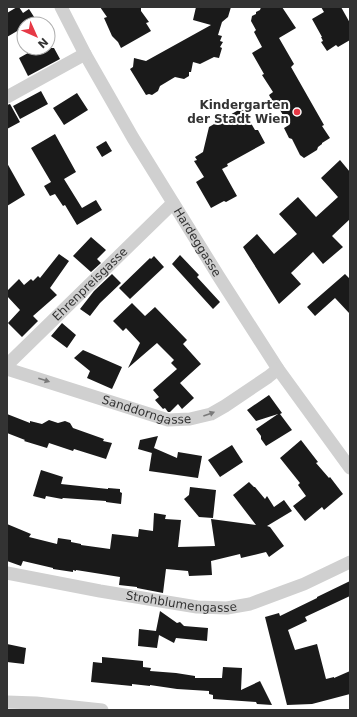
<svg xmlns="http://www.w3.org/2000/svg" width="357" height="717" viewBox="0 0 357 717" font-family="'DejaVu Sans',sans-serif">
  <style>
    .building { fill: #1a1a1a }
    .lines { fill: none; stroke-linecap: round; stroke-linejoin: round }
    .street { stroke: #d0d0d0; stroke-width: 13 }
    .oneway { fill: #7a7a7a }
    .poi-dot { fill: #e63946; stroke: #fff; stroke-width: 1.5 }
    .labels { text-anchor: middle; stroke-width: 4; stroke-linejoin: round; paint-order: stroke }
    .poi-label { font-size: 12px; font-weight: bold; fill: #333; stroke: #fff; text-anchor: end }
    .street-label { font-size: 12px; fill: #333; stroke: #fff }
  </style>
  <rect width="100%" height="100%" fill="#fff"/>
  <path class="building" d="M17 7H19L23 13 29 9 36 20 30 24H24V27L7 37V13Z
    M100 7H141V11L149 22 146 23 151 31 121 48 118 42 112 36 104 18 107 17Z
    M196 7H231L228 17 222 22 218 35 222 36 220 41 223 42 220 47 222 48 219 58 214 57 200 64 193 62 191 72H189V76L184 79 175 77 160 86 158 91 152 95 149 94 146 95 130 69 133 67 134 58 146 61 211 25 193 20Z
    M261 7H282L296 28 279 38 294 64 291 67 324 125 322 126 330 138 322 143V144L318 147 317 150 304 158 300 155 292 139 289 138 284 128 289 125 277 105 275 106 269 95 273 92 262 75 264 74 252 53 262 47 254 32 256 30 251 21 252 16 256 14V12L260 10Z
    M321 7H341L350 23V40L338 47 336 45 327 51 321 42 323 41 321 37H322L312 19 324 12Z
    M37 48H54L60 59 28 76 19 58Z
    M41 91 48 104 20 119 13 106Z
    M77 93 88 110 64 125 53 108Z
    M10 104 20 122 7 129V105Z
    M242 108 255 130H258L265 143 227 164 228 166 222 169 237 196 226 202 224 201 211 208 196 182 204 177 194 161 197 160 195 157 203 152 209 127Z
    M55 134 76 172 64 179 82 208 96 200 102 210 77 225 65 205 63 206 55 194 50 196 44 186 51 182 31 148Z
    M106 141 112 151 102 157 96 147Z
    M340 160 350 172V219L332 236 343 247 323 264 313 252 291 273 301 284 279 304 243 247 257 234 274 254 297 234 279 214 298 197 316 217 338 197 321 178Z
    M7 163 25 195 7 206Z
    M91 237 106 250 97 259 101 263 91 272 73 256Z
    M59 254 69 261 50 288 57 295 33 316 38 321 22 337 8 323 20 310 7 296V291L19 279 24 285 31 279 33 281 38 276 40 278Z
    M180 255 199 275 197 277 220 302 213 309 172 264Z
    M154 256 164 267 130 299 119 288 150 258 151 259Z
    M112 274 121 283 100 303 90 316 80 309 94 291Z
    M345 274 350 279V314L335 298 315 316 307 307Z
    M132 303 145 316 155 307 187 340 183 344 201 364 180 383 194 398 182 409 178 404 170 412H168L165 408 163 409 155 400 159 397 153 390 177 369 171 363 174 360 157 343 128 368 140 343 126 328 123 331 113 321Z
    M62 323 76 335 67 348 51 336Z
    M83 350 122 367 112 389 87 378 90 371 74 358Z
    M269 395 282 413 280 414 292 430 266 446 261 439V436L256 429 278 414 256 421 247 410Z
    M7 414 30 423V421L42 424 49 420 58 423 65 421 70 423 73 428 104 439 103 441 112 443 106 459 74 449 73 451 49 443 47 448 24 441 25 440 7 433Z
    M158 436 154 448 177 458 178 452 202 456 198 478 149 471 152 452V453L138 449 140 440Z
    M301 440 318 462 316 463 329 478 330 477 343 494 324 510 322 507 305 521 293 506 306 496 298 485 300 483 280 458Z
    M232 445 243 462 220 477 208 460Z
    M41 470 63 477 61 484 108 489V488L120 489V492L122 493 121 504 106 502V501L63 498 62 499 46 496 45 499 33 496Z
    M249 482 254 487H255L265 499 267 496 274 507 284 500 292 511 267 526 270 527 284 546 269 557 266 552 241 558 240 554 211 561 212 575 189 576 188 571 166 569 163 593 137 588V587L119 585 120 577 76 570V571L73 570V572L53 569V568L23 561 21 566 7 561V524L31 534 29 537 57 544 58 538 71 540V542L81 544V545L110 549 112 534 138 537 139 529 153 531 154 513 166 515 165 519 181 520 178 547 215 546 211 519 256 525 233 495Z
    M190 487 216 490 213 518 199 517 184 499 189 495Z
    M350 581V596L305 617 307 621 288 630 295 650 317 644 326 679 334 677V678L350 671V694L312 704 287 705 265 617 279 613 280 616 317 598V597Z
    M160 611 177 623 180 622 184 626 208 628 207 641 176 638 174 643 159 635 157 648 138 646 139 629 156 631Z
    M7 644 26 648 24 664 7 662Z
    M102 657 143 661V667L151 668 150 671 176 673 195 676V678H222L223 667 242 668 241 690 260 681 272 705 257 704 256 702 213 699V695L209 694V691L177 689 150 685V686L132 684V686L91 682 93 662 102 663Z"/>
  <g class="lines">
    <g class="street">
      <path id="s1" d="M61 7 85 54 133 138 219 277 278 369 350 468"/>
      <path d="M7 97 85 54"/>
      <path id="s2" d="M7 365 173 203"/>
      <path id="s3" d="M7 369 168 420 190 419 211 414 225 406 268 377 278 369"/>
      <path id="s4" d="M7 573 100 591 197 607 227 608 250 604 304 584 350 562"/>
      <path d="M7 702 36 703 102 710"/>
    </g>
  </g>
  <defs><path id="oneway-solid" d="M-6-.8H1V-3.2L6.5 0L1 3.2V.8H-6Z"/></defs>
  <g class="oneway">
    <use href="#oneway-solid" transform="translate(44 380) rotate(18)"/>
    <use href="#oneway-solid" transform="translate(209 414) rotate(-20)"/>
  </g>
  <circle class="poi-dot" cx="297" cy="112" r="4"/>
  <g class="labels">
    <g class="poi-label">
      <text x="289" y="109">Kindergarten<tspan x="289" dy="14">der Stadt Wien</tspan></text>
    </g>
    <g class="street-label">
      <text dy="4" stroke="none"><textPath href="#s1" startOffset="272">Hardeggasse</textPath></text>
      <text dy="4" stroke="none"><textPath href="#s2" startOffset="116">Ehrenpreisgasse</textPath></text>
      <text dy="4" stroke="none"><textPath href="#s3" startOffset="146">Sanddorngasse</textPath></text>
      <text dy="4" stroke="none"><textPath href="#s4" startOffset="177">Strohblumengasse</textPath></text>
    </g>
  </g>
  <rect width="357" height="717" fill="none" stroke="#333333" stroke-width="16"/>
  <g transform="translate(36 36) rotate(135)"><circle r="19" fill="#ffffff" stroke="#adadad"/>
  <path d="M0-3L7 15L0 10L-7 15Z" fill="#e63946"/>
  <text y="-6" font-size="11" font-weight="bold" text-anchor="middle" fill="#333333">N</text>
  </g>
</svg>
